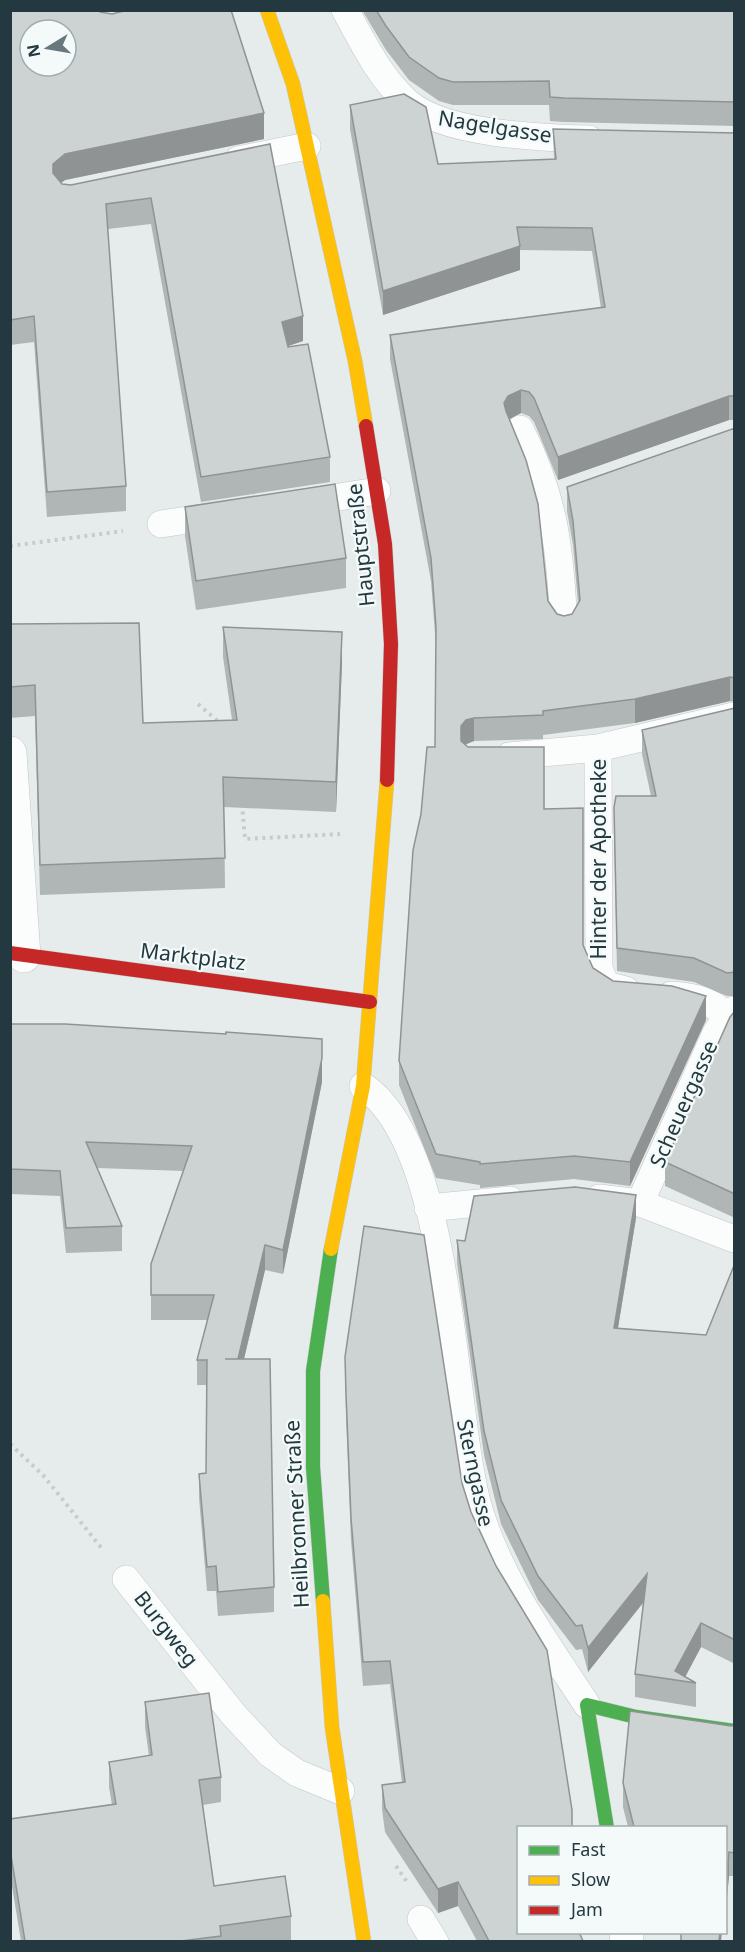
<svg xmlns="http://www.w3.org/2000/svg" width="745" height="1952" viewBox="0 0 745 1952" font-family="'Noto Sans',sans-serif">
  <style>
    .lines { fill: none; stroke-linecap: round; stroke-linejoin: round }
    .lane-casing { stroke: #c3c7c8; stroke-width: 28 }
    .street-casing { stroke: #c3c7c8; stroke-width: 34 }
    .fast-casing { stroke: #c3c9ca; stroke-width: 15 }
    .slow-casing { stroke: #c3c9ca; stroke-width: 15 }
    .jam-casing { stroke: #c3c9ca; stroke-width: 15 }
    .path { stroke: #c6ccce; stroke-width: 4; stroke-dasharray: 3 4.5; stroke-linecap: butt }
    .lane { stroke: #fbfcfc; stroke-width: 27 }
    .street { stroke: #fbfcfc; stroke-width: 33 }
    .fast { stroke: #4caf50; stroke-width: 14 }
    .slow { stroke: #ffc107; stroke-width: 14 }
    .jam { stroke: #c62828; stroke-width: 14 }
    .wall { fill: #b0b5b5 }
    .shaded-wall { fill: #909393 }
    .building { fill: #cdd2d2; stroke: #909393; stroke-width: 1.5; fill-rule: evenodd }
    .labels { text-anchor: middle; stroke-width: 4.5; stroke-linejoin: round; paint-order: stroke }
    .street-label { font-size: 21px; fill: #23393f; stroke: #f4fafa }
  </style>
  <rect width="100%" height="100%" fill="#e6ebeb"/>
  <g class="lines">
    <g class="lane-casing">
      <path id="lane" d="M345 10C363 42 379 77 407 102 443 134 541 138 589 139
        M238 160 307 146
        M520 429C556 501 559 546 564 624
        M301 503 377 491
        M161 524 222 515
        M598 748 599 969 606 985 626 990
        M509 756 598 748 734 716
        M671 995C694 997 710 999 727 1016
        M363 1086C452 1145 451 1401 477 1502 497 1576 546 1642 587 1705
        M599 1198 640 1203 734 1239
        M640 1203 716 1033 727 1016 734 1010
        M428 1208 510 1200
        M126 1579 233 1714 270 1754 297 1773 341 1791
        M421 1919 435 1942"/>
    </g>
    <g class="street-casing">
      <path id="street" d="M10 753 24 956
        M626 1932 627 1942"/>
    </g>
    <g class="fast-casing">
      <path id="fast" d="M323 1601 313 1467V1371L331 1249
        M607 1828 587 1705 636 1717 734 1731"/>
    </g>
    <g class="slow-casing">
      <path id="slow" d="M267 10 293 84 355 361 366 426
        M331 1249 363 1086 387 780
        M323 1601 332 1727 364 1942"/>
    </g>
    <g class="jam-casing">
      <path id="jam" d="M366 426 385 544 391 644 387 780
        M10 953 370 1002"/>
    </g>
    <path class="path" d="M10 546 123 531
      M198 704 220 723
      M242 804 245 839 340 834
      M10 1444 43 1475 103 1550
      M396 1866 407 1882"/>
    <use href="#lane" class="lane"/>
    <use href="#street" class="street"/>
    <use href="#fast" class="fast"/>
    <use href="#slow" class="slow"/>
    <use href="#jam" class="jam"/>
  </g>
  <path class="wall" d="M10 10 264 139 65 180 61 183 62 184 71 185 270 144 303 341 288 346 330 457V482L201 502 151 224 108 229 126 486V511L47 517 34 342 10 345Z
    M362 10H735V126L564 122 550 121 549 105H453L439 101 409 80 386 50Z
    M350 105 438 164 554 159 553 129 735 133V420H729L558 480 534 422 529 416 521 413 509 419 548 601 557 614 564 616 572 614 578 603 573 545 567 511V487L735 428V702L730 701 635 723 543 735V739L474 741 465 745 544 809 583 945 593 968 613 981 706 1020 630 1186 574 1179 480 1188V1185L436 1178 399 1085V1061L435 747 436 647 431 581 390 359V335L601 308 592 251 520 250V270L383 315 350 129Z
    M185 507 346 558V588L196 610 185 536Z
    M10 624 143 723 232 720 223 657V627L342 663 336 812 224 807 225 888 40 895 35 716 10 718Z
    M735 708V996H727L694 982 617 971 614 831 651 796 642 754V730Z
    M735 1011V1218L665 1186V1162Z
    M10 1024 322 1082 283 1274 265 1270 244 1359 274 1587V1612L218 1616 216 1591H207L199 1498V1474L206 1473 207 1385H197V1360L208 1320H151V1264L184 1171 97 1168 122 1226V1251L66 1253 60 1196 10 1194Z
    M636 1218 618 1328 706 1335 735 1263V1664L701 1647 685 1677 696 1683V1707L635 1697V1674L643 1602 588 1672 582 1649 576 1650 538 1600 501 1524 484 1455 457 1263V1240L465 1241Z
    M345 1357 462 1483 519 1827 583 1941H477L458 1906 438 1913 385 1832 382 1809V1785L402 1783 390 1684 363 1686 351 1541 346 1417Z
    M145 1702 221 1777V1802L203 1805 214 1886 291 1916V1941H21L10 1874V1819L112 1805 109 1787V1762L149 1756 145 1727Z
    M735 1725V1876H729L726 1907V1827H628L623 1807V1783L731 1726Z"/>
  <path class="shaded-wall" d="M264 113V139L65 180 53 189V199V164L65 154Z
    M520 246V270L383 315V291Z
    M303 316V341L282 348V322Z
    M521 390V413L508 420 504 403 508 396Z
    M729 396V420L558 480V457Z
    M342 632V663L336 812V782Z
    M730 677V701L635 723V699Z
    M474 718V741L466 744 461 750V726L466 720Z
    M706 996V1020L630 1186V1162Z
    M322 1058V1082L283 1274V1250Z
    M636 1195V1218L614 1352V1328Z
    M265 1245V1270L238 1384V1359Z
    M647 1574V1598L588 1672V1648Z
    M701 1623V1647L683 1681 675 1671Z
    M729 1852V1876L726 1907V1883Z
    M458 1882V1906L438 1913V1889Z
    M720 1932H722L721 1941H719Z"/>
  <path class="building" d="M10 10H98L100 12 112 14 128 10H231L264 113 65 154 53 164V173L62 184 71 185 270 144 303 316 282 322 288 347 308 344 330 457 201 477 151 198 106 204 126 486 47 492 34 316 10 320ZM30 30H66V66H30Z
    M376 10H735V102L564 98 550 97 549 81 453 82 439 78 409 57 386 26Z
    M404 94 426 107 438 164 556 159 553 129 735 133V396H729L558 457 534 398 529 392 521 390 508 396 504 403 506 411 526 460 538 504 548 601 557 614 564 616 572 614 580 600 573 521 567 487 735 428V678L730 677 635 699 543 711V715L474 718 466 720 461 726V741L468 747H544V809L583 808V945L593 968 613 981 672 986 706 996 630 1162 574 1156 480 1164V1162L436 1154 399 1061 413 850 421 814 427 747H435L436 627 431 558 390 335 605 307 592 228 517 227 520 246 383 291 350 105Z
    M335 484 346 558 196 581 185 507Z
    M139 623 143 723 237 720 223 627 342 632 336 782 223 777 225 858 40 865 35 685 10 687V624Z
    M735 708V972L727 973 694 958 617 948 614 807 616 796H656L642 730Z
    M735 1011V1194L665 1162 730 1017Z
    M10 1024H65L226 1034V1032L322 1039V1058L283 1250 265 1245 238 1359H225H270L274 1587 218 1592 216 1566 207 1567 199 1474 206 1473 207 1360H197L214 1295H151V1264L192 1146 86 1142 122 1226 66 1228 60 1171 10 1169Z
    M575 1187 636 1195 614 1328 706 1335 735 1263V1640L701 1623 675 1671 696 1683 635 1674 647 1574 588 1648 582 1625 576 1626 538 1576 501 1500 484 1431 457 1240 465 1241 474 1196Z
    M364 1226 424 1235 462 1483 471 1512 496 1566 547 1650 572 1810V1827H519V1932H579L583 1941H489L458 1882 438 1889 385 1808 382 1785 405 1782 390 1661 363 1662 351 1518 346 1394 345 1357Z
    M209 1693 221 1777 199 1780 214 1886 285 1876 291 1916 220 1926 221 1936 181 1941H25L10 1849V1819L116 1804 109 1762 152 1755 145 1702Z
    M630 1711 731 1726 735 1725V1853L729 1852 726 1883V1827H634L623 1783Z
    M681 1932H720L719 1941H681Z"/>
  <g class="labels">
    <g class="street-label">
      <text transform="translate(495 127) rotate(9)" y="7">Nagelgasse</text>
      <text transform="translate(361 545) rotate(-96)" y="7">Hauptstraße</text>
      <text transform="translate(599 859) rotate(-90)" y="7">Hinter der Apotheke</text>
      <text transform="translate(193 957) rotate(7)" y="7">Marktplatz</text>
      <text transform="translate(684 1104) rotate(-66)" y="7">Scheuergasse</text>
      <text transform="translate(475 1473) rotate(78)" y="7">Sterngasse</text>
      <text transform="translate(297 1514) rotate(-93)" y="7">Heilbronner Straße</text>
      <text transform="translate(166 1629) rotate(52)" y="7">Burgweg</text>
    </g>
  </g>
  <rect width="745" height="1952" fill="none" stroke="#23393f" stroke-width="24"/>
  <rect x="517" y="1826" width="210" height="108" fill="#f4fafa" stroke="#a0adaf" stroke-width="1.5"/>
  <rect x="529" y="1846" width="30" height="9" fill="#4caf50" stroke="#a0adaf" stroke-width="1.5"/>
  <text x="571" y="1856" font-size="18" fill="#23393f">Fast</text>
  <rect x="529" y="1876" width="30" height="9" fill="#ffc107" stroke="#a0adaf" stroke-width="1.5"/>
  <text x="571" y="1886" font-size="18" fill="#23393f">Slow</text>
  <rect x="529" y="1906" width="30" height="9" fill="#c62828" stroke="#a0adaf" stroke-width="1.5"/>
  <text x="571" y="1916" font-size="18" fill="#23393f">Jam</text>
  <g transform="translate(48 48) rotate(259)"><circle r="28" fill="#f4fafa" stroke="#a0adaf" stroke-width="1.5"/>
  <path d="M0-4.5L10 22L0 15L-10 22Z" fill="#67777b"/>
  <text y="-9" font-size="16" font-weight="bold" text-anchor="middle" fill="#23393f">N</text>
  </g>
</svg>
